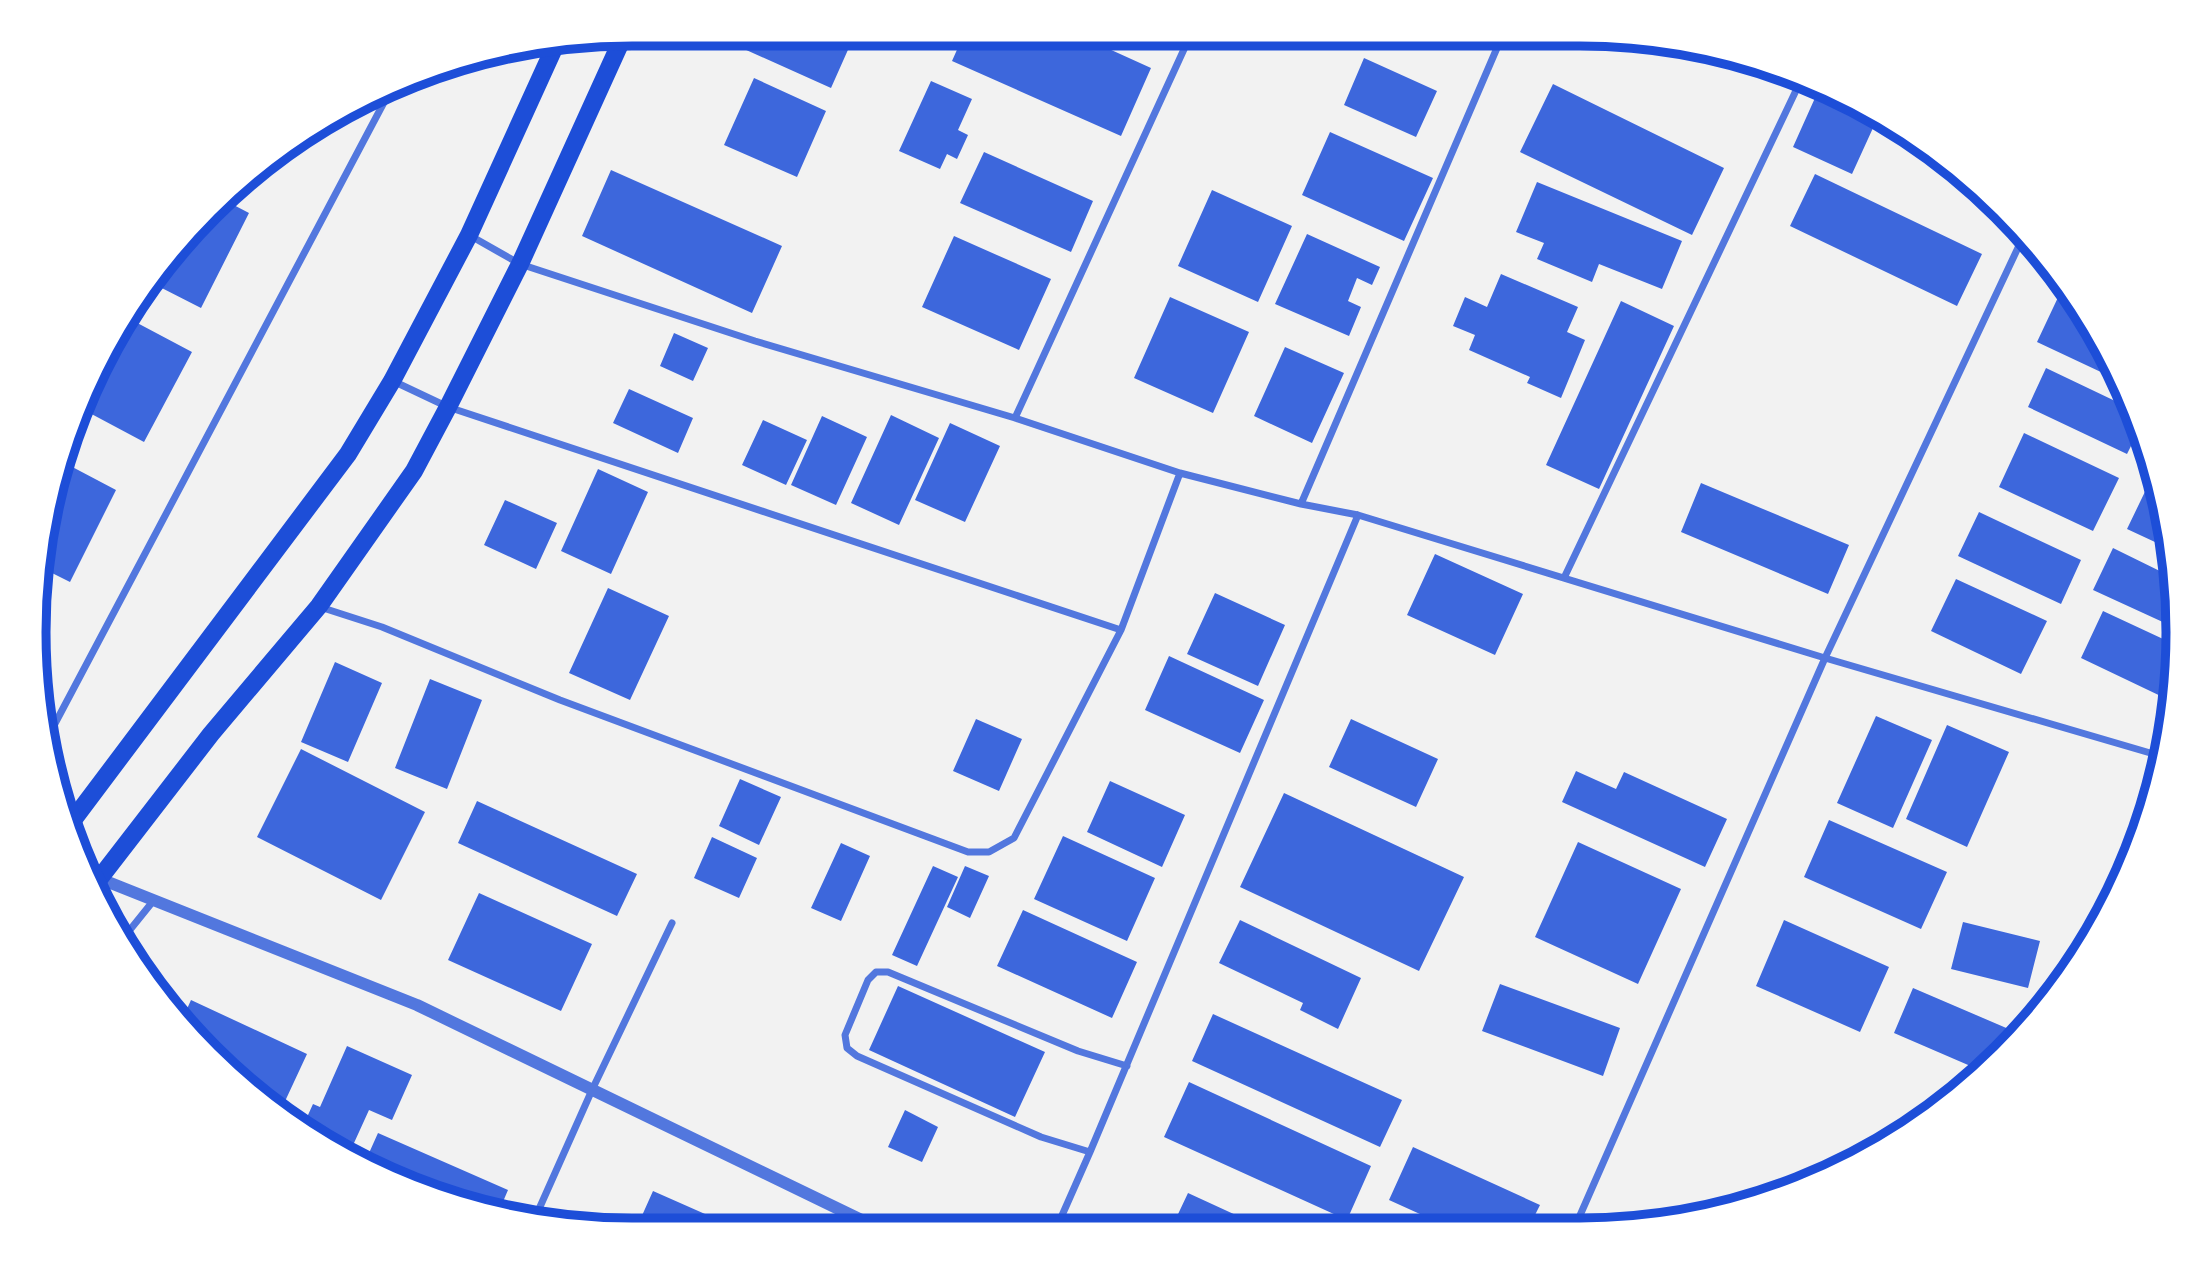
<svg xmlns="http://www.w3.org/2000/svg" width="2211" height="1264" viewBox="0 0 2211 1264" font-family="Montserrat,sans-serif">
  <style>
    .building { fill: #3d67dc }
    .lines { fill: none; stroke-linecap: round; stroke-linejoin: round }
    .minor { stroke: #5277de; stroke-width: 7 }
    .tertiary { stroke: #5277de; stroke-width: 12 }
    .primary { stroke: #1d4ed8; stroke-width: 18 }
    .rim { fill: none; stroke: #1d4ed8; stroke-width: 9 }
  </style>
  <rect width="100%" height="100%" fill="#f2f2f2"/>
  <path class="building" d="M727 33 834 34H855L831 88 724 40Z
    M964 34H1076L1151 68 1121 136 952 61Z
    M1364 58 1437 91 1416 137 1344 105Z
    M754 78 826 111 797 177 724 145Z
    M931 81 972 99 958 130 968 135 957 159 947 154 940 169 899 151Z
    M1553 84 1724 168 1692 235 1520 152Z
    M1819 89 1878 117 1852 174 1793 147Z
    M1330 132 1433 178 1404 241 1302 195Z
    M984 152 1093 201 1071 252 960 203Z
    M611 170 782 246 752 313 582 236Z
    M1815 174 1982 254 1957 306 1790 226Z
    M1537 182 1682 241 1662 289 1599 264 1592 282 1537 259 1544 243 1516 232Z
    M1212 190 1292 226 1258 302 1178 266Z
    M226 201 249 213 201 308 150 282Z
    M1307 234 1380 267 1372 285 1357 278 1348 301 1361 307 1349 336 1275 304Z
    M954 236 1051 279 1019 350 922 307Z
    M1501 274 1578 307 1567 332 1585 340 1561 398 1527 383 1530 377 1469 350 1475 335 1453 326 1465 297 1487 307Z
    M2061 291 2077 299 2120 381 2037 342Z
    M1170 297 1249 332 1213 413 1134 378Z
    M1621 301 1674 326 1599 489 1546 465Z
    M126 317 192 352 144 442 84 410Z
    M674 333 708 348 693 381 660 366Z
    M1285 347 1344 373 1312 443 1254 416Z
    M2046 368 2134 410 2140 428 2127 454 2028 407Z
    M629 389 693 418 678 453 613 423Z
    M891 415 939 438 899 525 851 503Z
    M822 416 867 437 836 505 791 485Z
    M763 420 807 440 786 485 742 465Z
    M950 423 1000 446 965 522 915 500Z
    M2024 433 2119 478 2093 531 1999 487Z
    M61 461 116 490 70 582 44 569 41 574 54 477Z
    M598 469 648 492 611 574 561 551Z
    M2154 473 2166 515 2170 549 2127 529Z
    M1701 483 1849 545 1828 594 1681 532Z
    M505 500 557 523 536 569 484 545Z
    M1979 512 2081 560 2061 604 1958 556Z
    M2113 548 2172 577 2178 629 2093 590Z
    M1435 554 1523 594 1495 655 1407 615Z
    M1956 579 2047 621 2021 674 1931 631Z
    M608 588 669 616 630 700 569 673Z
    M1215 593 1285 625 1258 686 1187 654Z
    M2103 611 2176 645 2169 700 2081 658Z
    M1169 656 1264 700 1240 753 1145 710Z
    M335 662 382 683 348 762 301 742Z
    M430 679 482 700 447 789 395 768Z
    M1876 716 1932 740 1893 828 1837 803Z
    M976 719 1022 739 999 791 953 771Z
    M1351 719 1438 759 1416 807 1329 767Z
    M1947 725 2009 752 1967 847 1906 819Z
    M301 749 425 812 381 900 257 837Z
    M1576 771 1616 789 1624 772 1727 819 1705 867 1562 802Z
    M740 779 781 797 759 845 719 826Z
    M1110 781 1185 815 1162 867 1087 832Z
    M1284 793 1464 877 1419 971 1240 887Z
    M477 801 637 874 617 916 458 843Z
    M1829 820 1947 872 1921 929 1804 877Z
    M1063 836 1155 878 1127 941 1034 899Z
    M712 837 757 858 739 898 694 878Z
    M1578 842 1681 889 1638 984 1535 937Z
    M841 843 870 856 841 921 811 908Z
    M933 866 958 877 917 966 892 955Z
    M965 866 989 876 970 918 947 907Z
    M479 893 592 944 561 1011 448 960Z
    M1023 910 1137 962 1112 1018 997 966Z
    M1240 920 1361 978 1338 1029 1300 1010 1303 1003 1219 963Z
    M1784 920 1889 967 1860 1032 1756 986Z
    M1963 922 2040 941 2028 988 1951 969Z
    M1500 984 1620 1028 1603 1076 1482 1031Z
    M898 986 1045 1052 1015 1117 869 1050Z
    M1913 988 2011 1030 1999 1058 1982 1071 1894 1033Z
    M191 1000 307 1054 280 1112 182 1020Z
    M1213 1014 1402 1100 1380 1147 1192 1061Z
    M347 1046 412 1075 392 1120 369 1110 349 1154 308 1134 310 1130 303 1126 313 1104 320 1107Z
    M1189 1082 1371 1166 1347 1220 1164 1137Z
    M905 1110 938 1127 922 1162 888 1147Z
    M378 1133 508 1190 499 1211 439 1199 365 1162Z
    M1413 1147 1540 1205 1528 1229H1453L1389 1200Z
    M653 1191 739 1229H636Z
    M1188 1193 1238 1216 1231 1229H1171Z"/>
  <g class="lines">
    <path class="minor" d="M469 235 520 264 755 341 1015 418 1180 473 1301 504 1358 515 1825 658 2164 757
      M393 381 448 407 1121 630
      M1015 418 1191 34
      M1301 504 1503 34
      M1564 578 1801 80
      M320 607 382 627 560 700 968 852H989L1014 838 1121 630 1180 473
      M50 733 390 91
      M125 936 154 900
      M1090 1152 1041 1137 857 1056 847 1048 845 1035 868 980 876 972H888L1078 1051 1127 1066
      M535 1218 592 1090 672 923
      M1056 1229 1090 1152 1358 515
      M1574 1229 1825 658 2024 235"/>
    <path class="tertiary" d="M93 876 417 1005 880 1229"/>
    <path class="primary" d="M67 828 348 454 392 381 469 235 555 46
      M96 883 211 734 319 606 414 471 448 407 520 264 624 35"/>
  </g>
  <path d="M0 0H2211V1264H0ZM632 46H1580A586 586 0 0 1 2166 632V632A586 586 0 0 1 1580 1218H632A586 586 0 0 1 46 632V632A586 586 0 0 1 632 46Z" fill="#fff" fill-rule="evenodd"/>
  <path class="rim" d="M632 46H1580A586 586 0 0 1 2166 632V632A586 586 0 0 1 1580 1218H632A586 586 0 0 1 46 632V632A586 586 0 0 1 632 46Z"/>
</svg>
